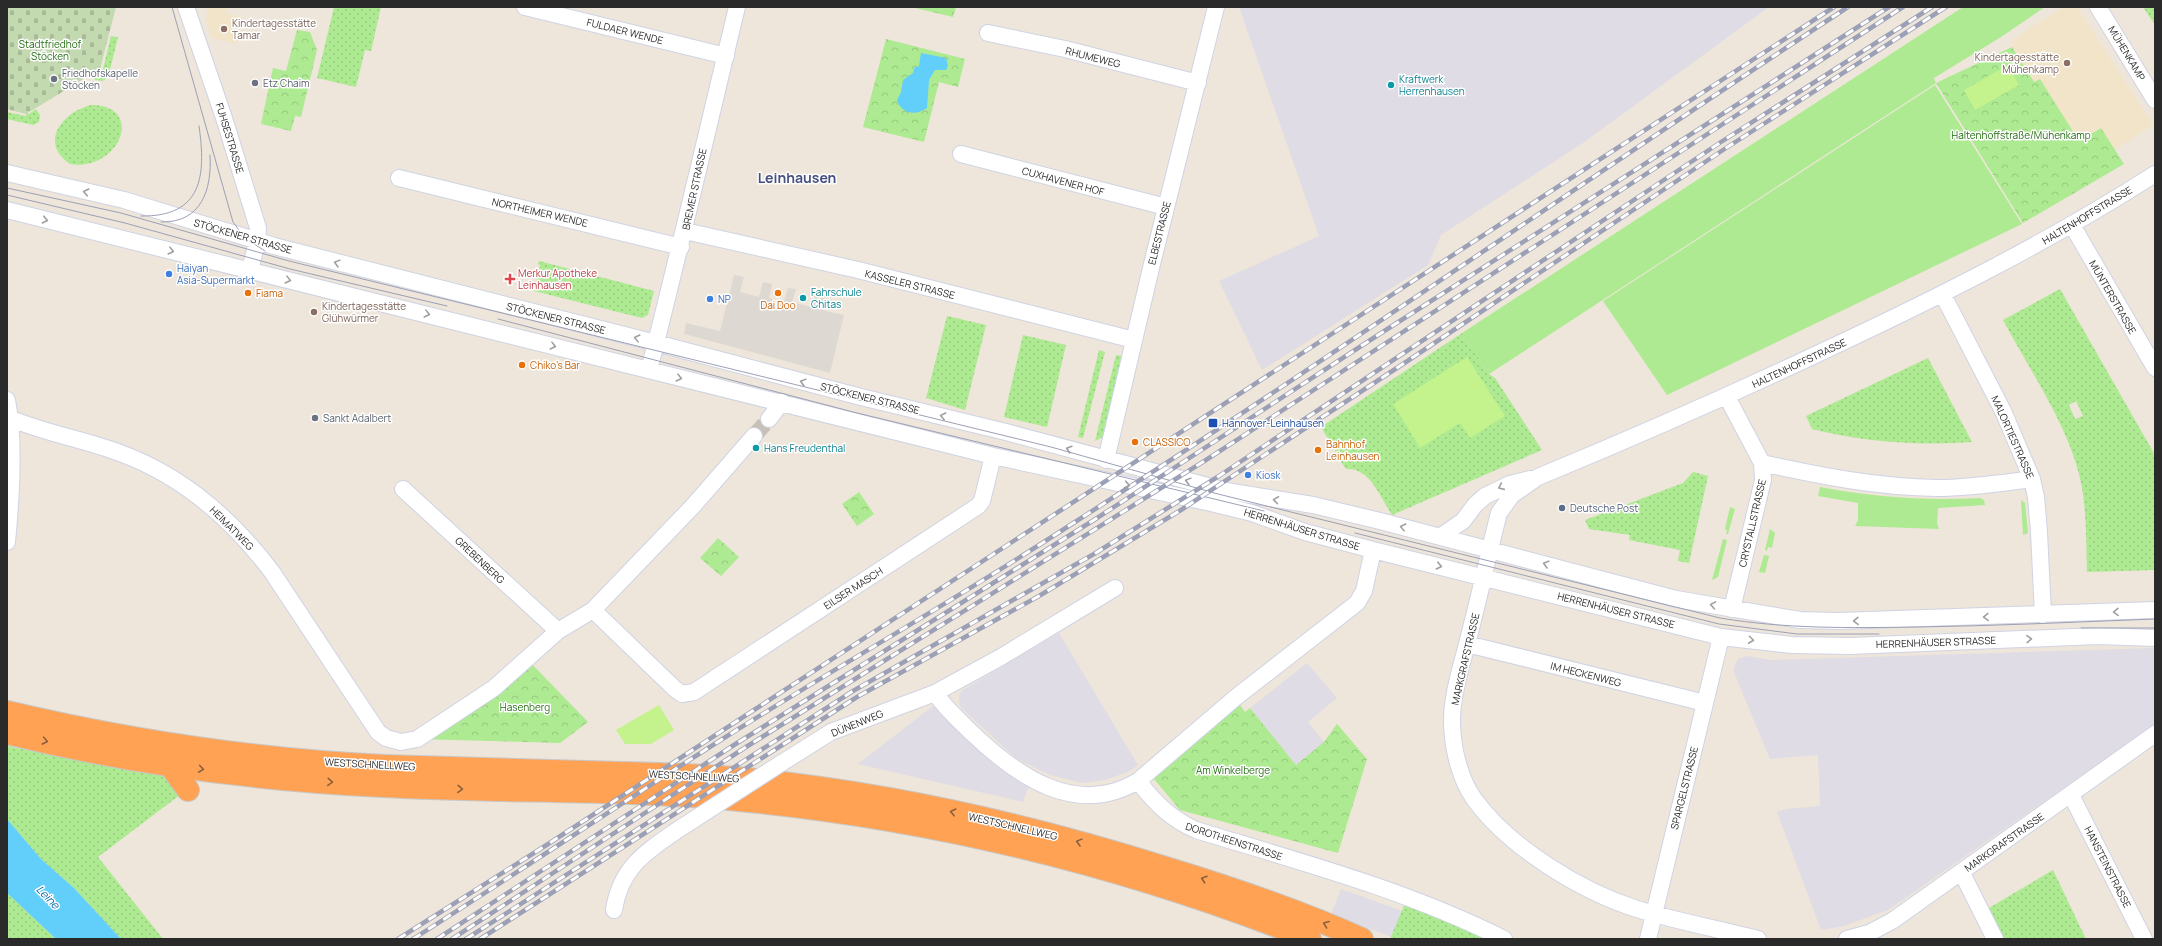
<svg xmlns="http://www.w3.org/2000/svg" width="2162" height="946" viewBox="0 0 2162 946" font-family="Manrope,sans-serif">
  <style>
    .industrial { fill: #dfdce5 }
    .education { fill: #f1e4c8 }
    .grass { fill: url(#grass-dots); fill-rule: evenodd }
    .cemetery { fill: url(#cemetery-stones) }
    .park { fill: url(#park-crowns) }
    .garden { fill: #adea91 }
    .pitch { fill: #c4f28c }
    .plaza { fill: #ddd9d2 }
    .water { fill: #62cffa }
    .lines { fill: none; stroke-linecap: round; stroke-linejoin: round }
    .minor-tunnel { stroke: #c7c0b7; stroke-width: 16; stroke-dasharray: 16 8; stroke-linecap: butt }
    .minor-casing { stroke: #cfd3e4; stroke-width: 18 }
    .highway-casing { stroke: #c8c8c8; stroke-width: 24 }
    .minor { stroke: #fff; stroke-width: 16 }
    .highway { stroke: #ffa254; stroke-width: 22 }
    .tram { stroke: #9ca0b6; stroke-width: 1 }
    .rail-casing { stroke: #9ca0b6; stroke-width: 4.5 }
    .rail { stroke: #fff; stroke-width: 3; stroke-dasharray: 9; stroke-linecap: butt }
    .minor-bridge-casing { stroke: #cfd3e4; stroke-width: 18; stroke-linecap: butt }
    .minor-bridge { stroke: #fff; stroke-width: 16 }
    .oneway { stroke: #9f9f9f }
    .oneway2 { stroke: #8a603d }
    .education-dot { fill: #8d6e63; stroke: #fff; stroke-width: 1.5 }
    .worship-dot { fill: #6b7280; stroke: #fff; stroke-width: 1.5 }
    .culture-dot { fill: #0f9aa8; stroke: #fff; stroke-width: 1.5 }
    .shop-dot { fill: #3f7fe0; stroke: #fff; stroke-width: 1.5 }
    .health-dot { fill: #e0444e; stroke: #fff; stroke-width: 1.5 }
    .food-dot { fill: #e8710a; stroke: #fff; stroke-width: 1.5 }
    .transit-dot { fill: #1a4fb4; stroke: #fff; stroke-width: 1.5 }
    .service-dot { fill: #5c6f8a; stroke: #fff; stroke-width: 1.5 }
    .labels { text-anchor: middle; stroke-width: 3; stroke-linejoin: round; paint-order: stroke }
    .education-label { font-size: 10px; fill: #785e54; stroke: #fff; text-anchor: start }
    .street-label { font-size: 10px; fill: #2a2a2a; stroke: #fff }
    .park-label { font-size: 10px; fill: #246e13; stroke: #fff }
    .worship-label { font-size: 10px; fill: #5b616d; stroke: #fff; text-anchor: start }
    .culture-label { font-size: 10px; fill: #0d838f; stroke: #fff; text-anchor: start }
    .shop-label { font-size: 10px; fill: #366cbe; stroke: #fff; text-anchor: start }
    .health-label { font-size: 10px; fill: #be3a42; stroke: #fff; text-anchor: start }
    .food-label { font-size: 10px; fill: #c56008; stroke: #fff; text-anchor: start }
    .transit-label { font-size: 10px; fill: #164399; stroke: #fff; text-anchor: start }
    .service-label { font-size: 10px; fill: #4e5e75; stroke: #fff; text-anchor: start }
    .water-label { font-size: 11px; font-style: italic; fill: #006aa8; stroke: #fff }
    .district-label { font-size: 14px; font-weight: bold; fill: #464f7f; stroke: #fff }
  </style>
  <defs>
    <pattern id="grass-dots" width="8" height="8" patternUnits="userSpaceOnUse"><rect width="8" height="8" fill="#adea91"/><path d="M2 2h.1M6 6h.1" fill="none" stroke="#95c97d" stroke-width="1.8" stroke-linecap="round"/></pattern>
    <pattern id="cemetery-stones" width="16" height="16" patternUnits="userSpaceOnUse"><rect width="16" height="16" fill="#c3d9b0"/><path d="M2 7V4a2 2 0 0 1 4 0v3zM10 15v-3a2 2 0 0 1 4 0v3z" fill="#a8ba98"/></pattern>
    <pattern id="park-crowns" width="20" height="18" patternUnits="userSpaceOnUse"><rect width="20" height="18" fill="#adea91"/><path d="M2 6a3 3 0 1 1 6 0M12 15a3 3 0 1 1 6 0" fill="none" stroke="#95c97d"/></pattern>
  </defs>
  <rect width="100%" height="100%" fill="#eee6da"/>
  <path class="industrial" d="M1239 7H1769L1583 143 1441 235 1428 265 1262 370 1219 281 1319 236Z
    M1059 633 1138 765 1128 772 1105 780 1082 783 1050 775 1017 759 961 708 959 703V695L963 690Z
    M2155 648V724L1888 910 1844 926 1821 930 1777 812 1786 809 1820 806 1818 755 1770 759 1733 670 1738 659 1747 656 1771 660Z
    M1307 663 1337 698 1308 722 1324 742 1296 765 1250 708Z
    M938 702 1031 781 1023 802 858 764Z
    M1341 889 1408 913 1397 939 1331 914Z"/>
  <path class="education" d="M208 7H228L226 13 242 17 236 44 212 38 206 21Z
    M2064 7H2077L2153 125 2115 149 2101 128 2079 142 2040 79 2034 82 2012 47 2013 39Z"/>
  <path class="grass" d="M334 7H381L371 51 365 50 356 87 317 78Z
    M2143 7H2155V25Z
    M111 36 118 37 108 78 102 81 95 80 92 75 101 71 100 69H103Z
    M91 105C146 105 120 172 70 164 38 142 63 112 91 105Z
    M36 109 40 115 39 122 33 125 7 119V112L26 116 27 113 29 114Z
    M539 261 654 291 648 315 642 318 534 291 540 265 538 264Z
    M2060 289 2155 455V570L2087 572C2086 542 2087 508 2080 478 2068 425 2029 369 2003 320ZM2076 401 2083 416 2075 419 2069 405Z
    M947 316 986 325 965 410 926 398Z
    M1462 333 1489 374 1495 378 1542 450 1392 515C1380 497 1370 467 1346 469L1335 453 1336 452 1321 427Z
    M1023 335 1066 345 1047 427 1004 417Z
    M1099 350 1105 352 1083 438 1078 437Z
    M1116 355 1123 356 1103 437 1095 441Z
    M1928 358 1972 442C1918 446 1865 442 1812 429L1806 416Z
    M1693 472 1708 476 1689 563 1678 561 1680 550 1629 540 1630 535 1589 529 1585 520 1683 483Z
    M7 746 197 782 98 857 163 939H121L74 888 41 859 7 819Z
    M2053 870 2086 939H2004L1989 908Z
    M7 893 56 939H7Z
    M1408 896 1504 939H1390Z"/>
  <path class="cemetery" d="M7 7H116L100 69 26 114 7 109Z"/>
  <path class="park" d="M911 7H956L953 17Z
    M297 30 310 32 317 50 301 117 295 116 291 131 261 124 273 68 286 71Z
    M886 39 965 59 958 87 939 82 924 142 863 127Z
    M2012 47 2034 82 2040 79 2079 141 2101 128 2124 164 2023 223 1936 83Z
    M859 492 874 514 857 526 842 504Z
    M718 538 739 557 721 576 700 558Z
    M527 659 588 722 560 743 417 739Z
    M1235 698 1245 712 1250 708 1296 765 1324 742 1337 724 1367 759 1338 853 1180 810 1148 772Z"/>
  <path class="garden" d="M1963 7H2045L2001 37 1934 78 1936 83 1489 374 1462 333Z
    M1935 85 2022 224 1667 395 1603 301Z
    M1820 487C1873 497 1926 501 1980 498L1984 500 1985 505 1938 508 1937 523 1939 529 1855 526 1858 520V503L1818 496Z
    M2021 500 2025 503 2028 533 2023 535Z
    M1730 507 1735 509 1728 534H1726L1727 530 1725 529Z
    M1770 529 1775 533 1772 548 1768 547 1767 551 1765 550Z
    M1723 539 1727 540 1718 577 1712 580Z
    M1764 555 1769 556 1765 573 1759 572Z"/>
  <path class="pitch" d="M2008 65 2019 85 1975 110 1964 90Z
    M1467 357 1505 416 1470 438 1460 423 1420 448 1393 404Z
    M659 705 674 730 651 744H625L616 730Z"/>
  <path class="plaza" d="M734 275 744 277 740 292 759 297 763 282 772 284 769 298 784 302 788 288 796 289 792 302 811 307 815 294 828 296 825 311 844 315 830 373 684 334 686 323 720 331Z"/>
  <path class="water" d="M921 53 946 58 948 66 946 70H935L929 80 927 108C916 116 901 114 897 100L901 92 903 80 913 73 914 68 919 66Z
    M7 819 41 859 74 888 121 939H56L7 893Z"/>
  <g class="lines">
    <path class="minor-tunnel" d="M754 436 769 419"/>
    <g class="minor-casing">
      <path id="minor" d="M186 7 224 118 258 228 257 242 250 270
        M525 7 726 56
        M2098 7 2155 100
        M988 33 1065 49 1198 83
        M961 154 1166 207
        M7 173 124 200 274 246 656 343 861 397 1006 432 1226 491 1313 505 1380 521 1676 599 1800 620 1839 621 2155 610
        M399 178 681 247
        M7 210 993 456 1211 503 1252 513 1305 532 1373 550 1721 637 1792 645 1850 646 2098 636 2155 638
        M2072 225 2155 368
        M685 231 858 270 1134 340
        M1943 295 2003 411 2032 479 2036 497 2039 532 2043 615
        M649 370C680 249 708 128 737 7
        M1727 397 1762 463 1763 480 1732 609
        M7 400C15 440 11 501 7 542
        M7 417C43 433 83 439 120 453 183 476 232 519 272 572L378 732 386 738 401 742 417 739 494 688 558 631 593 610 693 506 754 436
        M769 419 782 402
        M1106 460 1151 268 1216 7
        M1762 463C1820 476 1877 487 1937 488 1969 488 2001 483 2032 479
        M403 489 558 631
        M1441 536 1463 521 1475 505 1485 496 1510 484 1530 479
        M593 610 675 689 682 694 694 692 978 506 982 501 993 456
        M1467 644 1705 703
        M935 693C945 708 959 720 972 733 1017 776 1076 818 1138 781 1155 803 1171 819 1196 830 1301 862 1406 890 1504 939
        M780 764 831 732 935 693 1001 657 1115 588
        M1138 781 1235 698 1357 603 1364 591 1373 550
        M2071 795 2144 939
        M1962 873 1995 939
        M614 910C620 869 644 853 676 831
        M1648 939 1721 637
        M1758 939C1718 929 1676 921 1637 909 1580 891 1509 847 1474 799 1460 779 1453 750 1452 725 1451 693 1464 659 1471 628 1481 590 1489 551 1499 513L1512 495 1538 477C1637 436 1735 393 1832 347 1943 295 2052 240 2155 174
        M1847 939 1869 933 1892 921 2155 734"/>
    </g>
    <g class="highway-casing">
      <path id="highway" d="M7 712C130 741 258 760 385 766 463 769 542 771 621 773 662 774 704 775 746 779 888 793 1030 825 1166 868 1232 888 1299 911 1362 939
        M7 733C127 763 259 780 383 786 504 793 627 788 749 801 940 820 1131 868 1310 939
        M169 764 188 790"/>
    </g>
    <use href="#minor" class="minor"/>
    <use href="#highway" class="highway"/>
    <path class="tram" d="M172 7 233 222 245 238 265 251
      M7 188 121 213 289 261 1051 447 1218 494 1720 618C1786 629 1850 628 1916 627 1996 626 2075 622 2155 619
      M7 195 125 223 290 269 447 306
      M141 216C203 217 206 175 199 126
      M161 222C202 223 212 189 210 155
      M498 319 857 413 1264 511
      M1355 533 1719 624 1797 634H1879
      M2081 628H2155"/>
    <g class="rail-casing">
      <path id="rail" d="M398 939 545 846 1834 7
        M413 939C517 873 620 804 724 738 840 665 960 597 1075 522 1336 355 1589 177 1848 7
        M437 939 734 745 1094 520 1375 337 1889 7
        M452 939 746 747 1206 460 1903 7
        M466 939 853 691 1094 554 1219 476 1721 142 1932 7
        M480 939 857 697 1039 596 1181 510 1406 362 1726 148 1946 7"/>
    </g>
    <use href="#rail" class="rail"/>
    <g class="minor-bridge-casing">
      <path id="minor-bridge" d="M676 831 780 764"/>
    </g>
    <use href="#minor-bridge" class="minor-bridge"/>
  </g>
  <defs><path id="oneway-chevron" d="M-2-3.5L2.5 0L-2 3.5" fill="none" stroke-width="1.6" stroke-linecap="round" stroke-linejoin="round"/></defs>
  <g class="oneway">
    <use href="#oneway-chevron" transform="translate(86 192) rotate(-167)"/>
    <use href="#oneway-chevron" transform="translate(45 220) rotate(13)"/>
    <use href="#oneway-chevron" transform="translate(171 251) rotate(14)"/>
    <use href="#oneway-chevron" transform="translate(337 263) rotate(-165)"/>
    <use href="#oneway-chevron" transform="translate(288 280) rotate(14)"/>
    <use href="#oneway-chevron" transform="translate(427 314) rotate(14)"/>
    <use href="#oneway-chevron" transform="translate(637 338) rotate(-166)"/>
    <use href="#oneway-chevron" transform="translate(553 346) rotate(14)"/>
    <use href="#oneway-chevron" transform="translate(679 378) rotate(14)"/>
    <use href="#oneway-chevron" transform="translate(803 382) rotate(-165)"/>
    <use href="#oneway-chevron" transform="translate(943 416) rotate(-167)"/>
    <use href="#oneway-chevron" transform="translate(1069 449) rotate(-163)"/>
    <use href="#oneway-chevron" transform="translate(1188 481) rotate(-165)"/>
    <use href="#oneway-chevron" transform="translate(1127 485) rotate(12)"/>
    <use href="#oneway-chevron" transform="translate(1501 487) rotate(156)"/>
    <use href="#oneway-chevron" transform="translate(1276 500) rotate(-172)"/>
    <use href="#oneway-chevron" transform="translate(1403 527) rotate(-166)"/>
    <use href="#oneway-chevron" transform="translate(1546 564) rotate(-165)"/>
    <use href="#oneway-chevron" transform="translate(1439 566) rotate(13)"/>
    <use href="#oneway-chevron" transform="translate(1713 605) rotate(-170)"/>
    <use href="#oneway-chevron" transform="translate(2116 612) rotate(178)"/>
    <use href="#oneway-chevron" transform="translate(1986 617) rotate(178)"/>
    <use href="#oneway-chevron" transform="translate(1856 621) rotate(178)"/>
    <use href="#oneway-chevron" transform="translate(2029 639) rotate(-2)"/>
    <use href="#oneway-chevron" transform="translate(1751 640) rotate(7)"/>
  </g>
  <g class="oneway2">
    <use href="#oneway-chevron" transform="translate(45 741) rotate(11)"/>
    <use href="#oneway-chevron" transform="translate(201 769) rotate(8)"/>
    <use href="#oneway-chevron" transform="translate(330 782) rotate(4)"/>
    <use href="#oneway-chevron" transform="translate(460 789) rotate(2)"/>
    <use href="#oneway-chevron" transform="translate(953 812) rotate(-167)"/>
    <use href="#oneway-chevron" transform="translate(1079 842) rotate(-165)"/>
    <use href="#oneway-chevron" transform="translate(1204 879) rotate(-162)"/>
    <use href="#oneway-chevron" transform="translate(1326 924) rotate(-159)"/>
  </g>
  <g class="education-dot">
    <circle cx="224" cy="29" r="4"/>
    <circle cx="2067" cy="63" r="4"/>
    <circle cx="314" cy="312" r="4"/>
  </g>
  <g class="worship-dot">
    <circle cx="54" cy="79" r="4"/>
    <circle cx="255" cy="83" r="4"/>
    <circle cx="315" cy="418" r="4"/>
  </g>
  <g class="culture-dot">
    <circle cx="1391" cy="85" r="4"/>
    <circle cx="803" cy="298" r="4"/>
    <circle cx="756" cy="448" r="4"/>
  </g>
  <g class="shop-dot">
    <circle cx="169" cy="274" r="4"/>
    <circle cx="710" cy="299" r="4"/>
    <circle cx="1248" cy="475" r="4"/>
  </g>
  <path class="health-dot" d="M508 273h4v4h4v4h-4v4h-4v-4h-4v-4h4z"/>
  <g class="food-dot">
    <circle cx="248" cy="293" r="4"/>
    <circle cx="778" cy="293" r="4"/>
    <circle cx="522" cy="365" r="4"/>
    <circle cx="1135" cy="442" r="4"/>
    <circle cx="1318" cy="450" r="4"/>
  </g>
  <rect class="transit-dot" x="1208" y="418" width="10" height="10" rx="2"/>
  <circle class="service-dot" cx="1562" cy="508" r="4"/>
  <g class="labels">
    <g class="education-label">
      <text x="232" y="27">Kindertagesstätte<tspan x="232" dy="12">Tamar</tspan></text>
      <text x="2059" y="61" text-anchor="end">Kindertagesstätte<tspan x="2059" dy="12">Mühenkamp</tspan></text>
      <text x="322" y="310">Kindertagesstätte<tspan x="322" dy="12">Glühwürmer</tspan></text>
    </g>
    <g class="street-label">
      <text transform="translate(625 31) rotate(14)" y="4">FULDAER WENDE</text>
      <text transform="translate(2127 53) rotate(59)" y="4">MÜHENKAMP</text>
      <text transform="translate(1093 57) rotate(14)" y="4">RHUMEWEG</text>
      <text transform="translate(230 138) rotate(73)" y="4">FUHSESTRASSE</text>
      <text transform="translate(1063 181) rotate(15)" y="4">CUXHAVENER HOF</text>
      <text transform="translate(694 189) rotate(-78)" y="4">BREMER STRASSE</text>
      <text transform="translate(540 212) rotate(13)" y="4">NORTHEIMER WENDE</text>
      <text transform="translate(2087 215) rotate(-31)" y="4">HALTENHOFFSTRASSE</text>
      <text transform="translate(1159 233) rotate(-76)" y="4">ELBESTRASSE</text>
      <text transform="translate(243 236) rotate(16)" y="4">STÖCKENER STRASSE</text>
      <text transform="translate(910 284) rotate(14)" y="4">KASSELER STRASSE</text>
      <text transform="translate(2113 297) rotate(60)" y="4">MÜNTERSTRASSE</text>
      <text transform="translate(556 318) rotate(14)" y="4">STÖCKENER STRASSE</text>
      <text transform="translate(1799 363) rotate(-25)" y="4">HALTENHOFFSTRASSE</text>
      <text transform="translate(870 398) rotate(14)" y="4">STÖCKENER STRASSE</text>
      <text transform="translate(2013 437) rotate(66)" y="4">MALORTIESTRASSE</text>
      <text transform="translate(1752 523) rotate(-77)" y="4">CRYSTALLSTRASSE</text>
      <text transform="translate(232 528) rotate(45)" y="4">HEIMATWEG</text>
      <text transform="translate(1302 529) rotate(17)" y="4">HERRENHÄUSER STRASSE</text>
      <text transform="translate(480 560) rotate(43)" y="4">GREBENBERG</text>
      <text transform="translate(853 588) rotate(-33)" y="4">EILSER MASCH</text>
      <text transform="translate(1616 610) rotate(14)" y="4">HERRENHÄUSER STRASSE</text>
      <text transform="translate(1936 642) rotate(-2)" y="4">HERRENHÄUSER STRASSE</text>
      <text transform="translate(1465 659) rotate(-77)" y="4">MARKGRAFSTRASSE</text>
      <text transform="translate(1586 674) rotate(14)" y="4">IM HECKENWEG</text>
      <text transform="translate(857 723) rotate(-22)" y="4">DÜNENWEG</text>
      <text transform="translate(370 764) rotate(3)" y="4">WESTSCHNELLWEG</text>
      <text transform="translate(694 776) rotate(3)" y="4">WESTSCHNELLWEG</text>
      <text transform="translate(1684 788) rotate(-76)" y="4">SPARGELSTRASSE</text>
      <text transform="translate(1013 826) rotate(13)" y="4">WESTSCHNELLWEG</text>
      <text transform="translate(1234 841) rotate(18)" y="4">DOROTHEENSTRASSE</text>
      <text transform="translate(2004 842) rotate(-35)" y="4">MARKGRAFSTRASSE</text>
      <text transform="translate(2108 867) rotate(63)" y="4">HANSTEINSTRASSE</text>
    </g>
    <g class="park-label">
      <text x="50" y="48">Stadtfriedhof<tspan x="50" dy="12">Stöcken</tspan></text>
      <text x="2021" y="139">Haltenhoffstraße/Mühenkamp</text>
      <text x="525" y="711">Hasenberg</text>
      <text x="1233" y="774">Am Winkelberge</text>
    </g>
    <g class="worship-label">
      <text x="62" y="77">Friedhofskapelle<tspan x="62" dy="12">Stöcken</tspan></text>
      <text x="263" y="87">Etz Chaim</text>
      <text x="323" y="422">Sankt Adalbert</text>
    </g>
    <g class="culture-label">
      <text x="1399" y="83">Kraftwerk<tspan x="1399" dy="12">Herrenhausen</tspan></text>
      <text x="811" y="296">Fahrschule<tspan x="811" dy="12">Chitas</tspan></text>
      <text x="764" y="452">Hans Freudenthal</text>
    </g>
    <g class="shop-label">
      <text x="177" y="272">Haiyan<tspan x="177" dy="12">Asia-Supermarkt</tspan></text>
      <text x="718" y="303">NP</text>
      <text x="1256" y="479">Kiosk</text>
    </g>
    <g class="health-label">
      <text x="518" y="277">Merkur Apotheke<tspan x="518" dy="12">Leinhausen</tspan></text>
    </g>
    <g class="food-label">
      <text x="256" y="297">Fiama</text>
      <text x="778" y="309" text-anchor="middle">Dai Doo</text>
      <text x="530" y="369">Chiko's Bar</text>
      <text x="1143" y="446">CLASSICO</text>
      <text x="1326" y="448">Bahnhof<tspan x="1326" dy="12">Leinhausen</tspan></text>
    </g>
    <g class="transit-label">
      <text x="1222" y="427">Hannover-Leinhausen</text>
    </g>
    <g class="service-label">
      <text x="1570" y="512">Deutsche Post</text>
    </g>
    <g class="water-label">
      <text transform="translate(48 897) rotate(46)" y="4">Leine</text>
    </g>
    <g class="district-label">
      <text x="797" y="183">Leinhausen</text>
    </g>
  </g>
  <rect width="2162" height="946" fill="none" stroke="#2a2a2a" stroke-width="16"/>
</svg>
